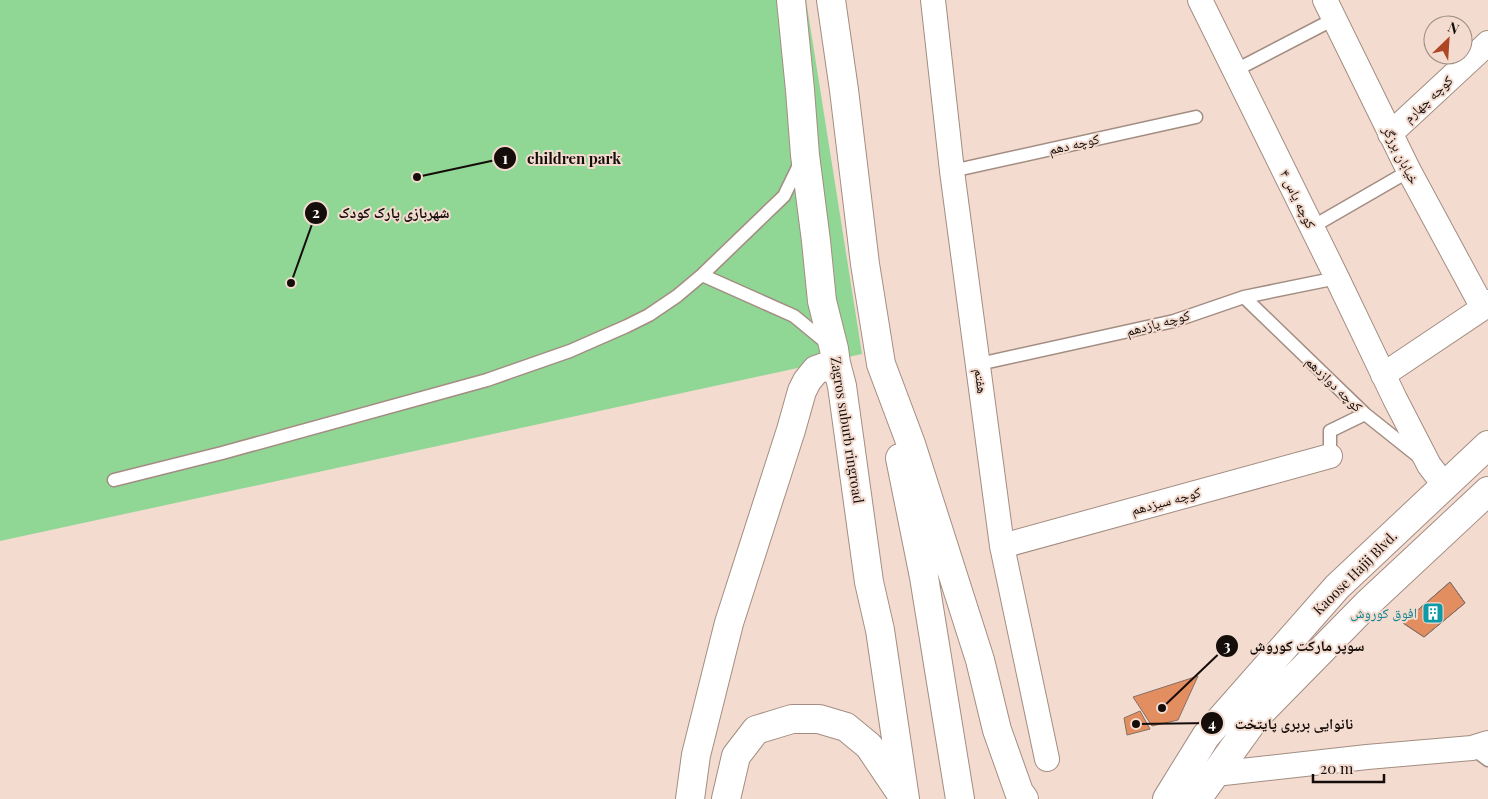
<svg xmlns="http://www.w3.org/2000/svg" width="1488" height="799" viewBox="0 0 1488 799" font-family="'Playfair Display','Noto Naskh Arabic',serif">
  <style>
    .green { fill: #90d694 }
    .building { fill: #e38e61; stroke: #846f64 }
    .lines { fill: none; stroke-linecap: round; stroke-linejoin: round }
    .lane-casing { stroke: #a38d82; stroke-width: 15 }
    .street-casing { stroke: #a38d82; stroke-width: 26 }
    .secondary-casing { stroke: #a38d82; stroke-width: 30 }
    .lane { stroke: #fff; stroke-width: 12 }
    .street { stroke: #fff; stroke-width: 24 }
    .secondary { stroke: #fff; stroke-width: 28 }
    .labels { text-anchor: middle; stroke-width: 4; stroke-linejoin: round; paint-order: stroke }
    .street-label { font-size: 14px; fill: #150d09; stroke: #f3dbcf }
    .culture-label { font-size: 14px; fill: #0d838f; stroke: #f3dbcf; text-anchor: end }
    .leader { fill: none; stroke: #150d09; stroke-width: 2 }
    .callout-dot { fill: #150d09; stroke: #f3dbcf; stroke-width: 2 }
    .mark-label { font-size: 15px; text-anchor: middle; font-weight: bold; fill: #fff }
    .callout-label { font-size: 15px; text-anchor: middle; font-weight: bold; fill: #150d09; stroke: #f3dbcf; stroke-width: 4; stroke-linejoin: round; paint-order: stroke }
  </style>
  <rect width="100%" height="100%" fill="#f3dbcf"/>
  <path class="green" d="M0 0H806L862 354 0 541Z"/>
  <path class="building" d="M1450 582 1465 603 1424 637 1403 623Z
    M1450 582 1465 603 1424 637 1403 623Z
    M1198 676 1178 720 1152 726 1133 697Z
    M1140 711 1150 729 1127 735 1124 718Z"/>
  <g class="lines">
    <g class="lane-casing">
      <path id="lane" d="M1234 71 1334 19
        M952 171 1196 117
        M1312 227 1409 171
        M702 275 794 316 828 344
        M1244 297 1365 414 1419 457
        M979 364 1174 321 1244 297 1337 278
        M1330 456V431L1365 414
        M114 480 222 453 487 380 570 351 627 326 649 315 677 296 702 275 784 196 801 161
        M1472 748 1488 760"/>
    </g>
    <g class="street-casing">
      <path id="street" d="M933 0 952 171 1002 546 1047 759
        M1200 0 1337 278 1395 399 1429 465 1445 486
        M1325 0 1409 171 1483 308
        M1390 134 1488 43
        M1383 375 1483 308 1488 302
        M1002 546 1330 456
        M1215 774 1367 757 1472 748 1488 743"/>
    </g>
    <g class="secondary-casing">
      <path id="secondary" d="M791 0 800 90 805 155 816 241 822 301 834 349 836 363 842 386 869 582 880 630 905 799
        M831 0 844 90 865 264 881 364 911 444 980 660 997 730 1019 792 1024 799
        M900 458 924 577 960 799
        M690 799 696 755 729 623 791 430 802 391 807 381 816 370 836 363
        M726 799 736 756 756 730 792 719H819L846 727 869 746 902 795
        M1167 799 1206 736 1337 587 1488 445
        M1197 799 1256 717 1367 604 1488 491"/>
    </g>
    <use href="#lane" class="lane"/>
    <use href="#street" class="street"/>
    <use href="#secondary" class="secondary"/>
  </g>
  <defs>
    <g id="building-square" transform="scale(1.125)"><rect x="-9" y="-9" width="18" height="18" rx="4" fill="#0f9aa8" stroke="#f3dbcf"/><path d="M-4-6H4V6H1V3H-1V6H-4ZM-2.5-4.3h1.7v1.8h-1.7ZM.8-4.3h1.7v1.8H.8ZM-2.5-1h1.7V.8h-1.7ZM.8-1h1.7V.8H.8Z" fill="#fff"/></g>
  </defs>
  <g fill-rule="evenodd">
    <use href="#building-square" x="1433" y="613"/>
  </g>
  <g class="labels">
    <g class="street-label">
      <text transform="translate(1428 99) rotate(-43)" y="5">کوچه چهارم</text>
      <text transform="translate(1074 144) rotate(-13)" y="5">کوچه دهم</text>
      <text transform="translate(1401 155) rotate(63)" y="5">خیابان برزگر</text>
      <text transform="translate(1298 199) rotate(64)" y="5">کوچه یاس ۴</text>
      <text transform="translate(1158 323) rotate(-15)" y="5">کوچه یازدهم</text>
      <text transform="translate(981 381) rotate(83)" y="5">هفتم</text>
      <text transform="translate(1334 384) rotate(44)" y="5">کوچه دوازدهم</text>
      <text transform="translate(847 430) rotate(81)" y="5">Zagros suburb ringroad</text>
      <text transform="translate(1166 501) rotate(-15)" y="5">کوچه سیزدهم</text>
      <text transform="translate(1355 573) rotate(-45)" y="5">Kaoose Hajij Blvd.</text>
    </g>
    <g class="culture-label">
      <text x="1417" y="618">افوق کوروش</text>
    </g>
  </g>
  <path class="leader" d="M417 177L505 158M291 283L316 213M1162 708L1227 646M1136 724L1212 723"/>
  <g class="callout-dot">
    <circle cx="417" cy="177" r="5"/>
    <circle cx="291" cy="283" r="5"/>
    <circle cx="1162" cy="708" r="5"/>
    <circle cx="1136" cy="724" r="5"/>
    <circle cx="505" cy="158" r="12"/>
    <circle cx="316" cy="213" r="12"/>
    <circle cx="1227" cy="646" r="12"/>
    <circle cx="1212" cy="723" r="12"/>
  </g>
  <g class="mark-label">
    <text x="505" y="164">1</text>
    <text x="316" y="218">2</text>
    <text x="1227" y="651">3</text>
    <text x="1212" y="729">4</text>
  </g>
  <g class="callout-label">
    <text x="574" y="164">children park</text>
    <text x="394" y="218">شهربازی پارک کودک</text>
    <text x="1307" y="651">سوپر مارکت کوروش</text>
    <text x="1294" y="729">نانوایی بربری پایتخت</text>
  </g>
  <g transform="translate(1448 40) rotate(25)"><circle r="24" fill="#f3dbcf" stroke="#9a8980"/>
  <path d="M0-4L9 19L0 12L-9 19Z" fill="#ad4623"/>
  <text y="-8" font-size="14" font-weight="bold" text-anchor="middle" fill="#150d09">N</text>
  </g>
  <path d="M1313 774v8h71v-8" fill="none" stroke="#150d09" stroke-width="2.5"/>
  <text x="1320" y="774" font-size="15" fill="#150d09" stroke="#f3dbcf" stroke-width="4" paint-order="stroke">20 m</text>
</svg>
